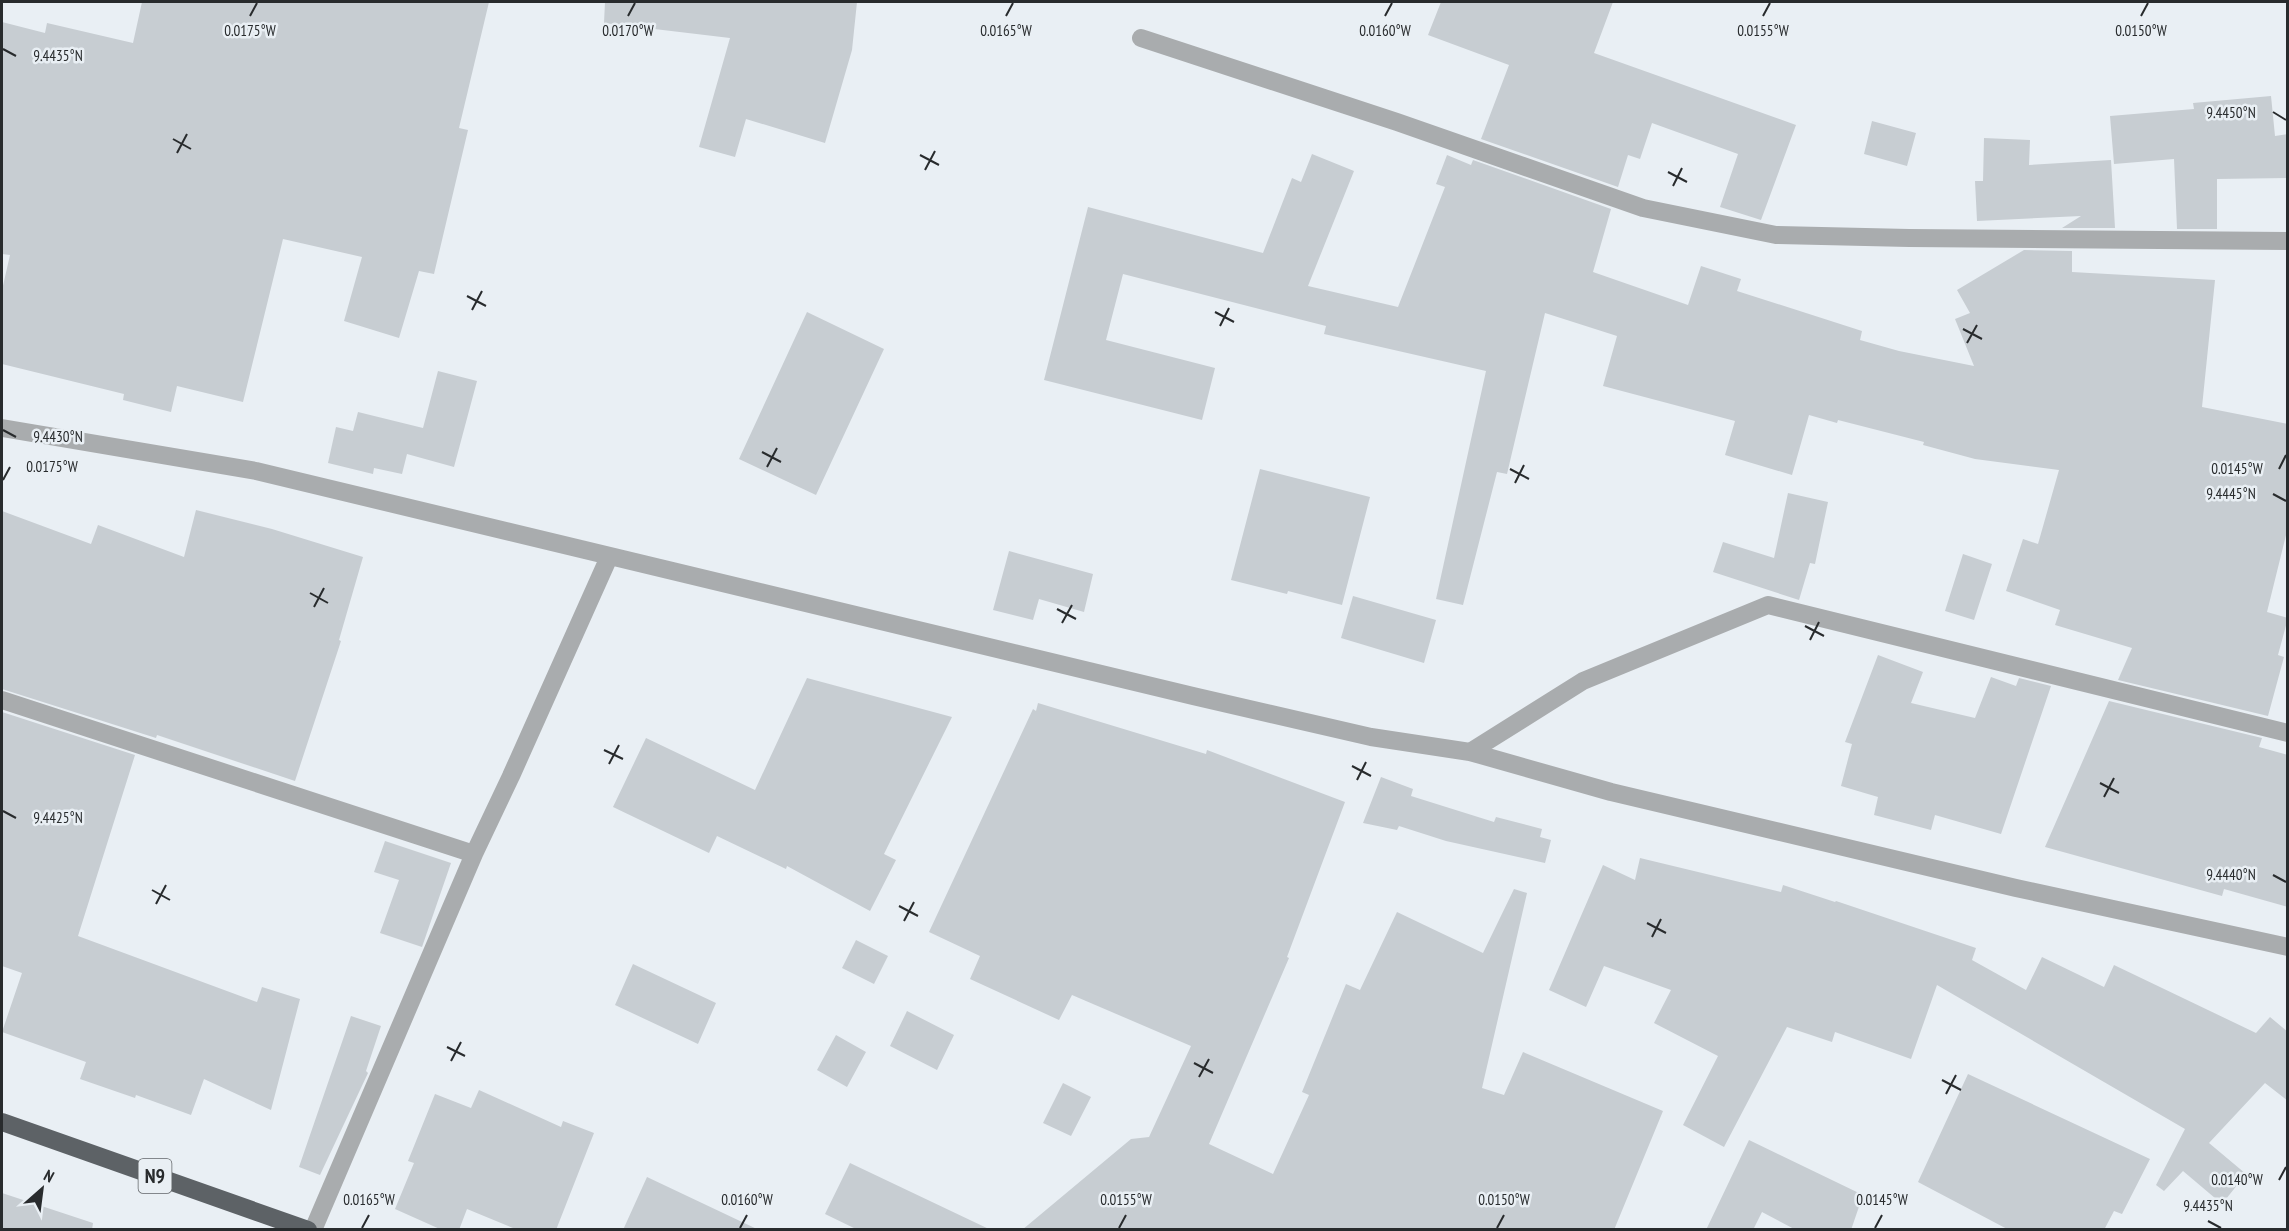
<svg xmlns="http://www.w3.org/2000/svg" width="2289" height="1231" viewBox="0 0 2289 1231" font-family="'PT Sans Narrow',sans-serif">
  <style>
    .building { fill: #c7cdd2 }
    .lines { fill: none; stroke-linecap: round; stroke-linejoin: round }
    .minor { stroke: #a9acae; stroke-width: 18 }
    .highway { stroke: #5d6266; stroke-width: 18 }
    .ticks { fill: none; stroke: #282b2d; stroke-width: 2 }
    .labels { text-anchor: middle; stroke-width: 5; stroke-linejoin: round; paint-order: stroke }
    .shield { fill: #e9eff4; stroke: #626669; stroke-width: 1.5 }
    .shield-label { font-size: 20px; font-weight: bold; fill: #282b2d }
    .ticks-label { font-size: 15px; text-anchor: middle; fill: #282b2d; stroke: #e9eff4; stroke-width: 5; stroke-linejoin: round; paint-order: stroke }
  </style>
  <rect width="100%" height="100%" fill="#e9eff4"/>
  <path class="building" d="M142 2H489L459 128 468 130 434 274 419 271 399 338 344 321 362 257 283 239 243 402 177 386 171 412 123 400 124 394 2 364V290L10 255 2 254V22L45 33 47 23 133 43Z
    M605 2H857L852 50 825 143 746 119 735 157 699 147 730 38 604 23Z
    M1441 2H1613L1594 53 1796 125 1761 220 1720 207 1738 154 1652 123 1640 159 1628 155 1618 187 1481 139 1509 65 1428 35Z
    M2271 96 2275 136 2288 134V178L2217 179V229H2177L2174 159 2114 164 2110 116 2194 109 2193 103Z
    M1872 121 1916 133 1907 166 1864 154Z
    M1984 138 2030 140 2029 165 2111 160 2115 228H2062L2081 216 1977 221 1975 181H1983Z
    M1312 154 1354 171 1308 286 1398 307 1445 187 1436 184 1447 155 1471 165 1473 160 1611 209 1593 272 1688 305 1701 266 1741 279 1737 291 1862 331 1860 340 1899 351 1974 366 1955 319 1970 313 1957 290 2024 250 2072 251V272L2215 280 2202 407 2288 424V527L2267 612 2288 618 2278 655 2284 657 2268 716 2118 680 2132 648 2055 625 2060 610 2006 591 2023 539 2038 544 2059 470 1975 459 1923 445 1924 442 1838 420 1837 423 1809 415 1792 475 1725 455 1735 421 1603 386 1617 336 1545 313 1507 474 1497 472 1463 605 1436 599 1486 371 1324 334 1326 326 1123 274 1106 340 1215 368 1202 420 1044 380 1088 207 1263 253 1292 178 1301 182Z
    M807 312 884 349 816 495 739 459Z
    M438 371 477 381 454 467 407 454 402 474 374 468 373 474 328 463 336 427 353 431 358 412 423 428Z
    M1260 469 1370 497 1342 605 1288 591 1287 594 1231 580Z
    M1788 493 1828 502 1815 564 1810 563 1799 600 1713 572 1723 542 1774 558Z
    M196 510 272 529 363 557 339 640 341 641 295 781 157 735 156 738 2 689V511L91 544 98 525 184 557Z
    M1009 551 1093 574 1084 612 1039 599 1033 620 993 610Z
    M1963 554 1992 564 1974 620 1945 611Z
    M1353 596 1436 620 1424 663 1341 638Z
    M1878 655 1923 672 1911 703 1975 718 1991 677 2016 686 2019 678 2051 686 2001 834 1935 815 1931 830 1874 815 1878 797 1841 786 1852 744 1845 742Z
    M807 678 952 717 884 854 896 860 870 911 787 866 786 869 717 836 709 853 613 807 646 738 755 790Z
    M2109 701 2262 738 2259 747 2288 755V907L2224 889 2222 896 2045 847Z
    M1038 703 1206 754 1207 750 1345 802 1287 957 1289 958 1209 1144 1273 1174 1309 1095 1302 1092 1346 984 1360 990 1397 912 1483 953 1514 889 1527 893 1482 1088 1504 1095 1523 1052 1663 1111 1614 1230H1022L1131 1139 1149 1137 1191 1046 1072 995 1059 1020 970 979 980 956 929 932 1033 709 1036 711Z
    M2 712 135 755 78 936 257 1002 262 987 300 999 271 1110 204 1079 191 1115 136 1095 135 1098 80 1079 86 1062 2 1032 22 973 2 966Z
    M1381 777 1413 789 1411 796 1494 822 1496 817 1542 829 1540 837 1551 840 1545 863 1446 841 1399 826 1397 830 1363 823Z
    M385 841 451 863 422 947 380 933 399 880 374 872Z
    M1640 858 1781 892 1783 885 1835 902 1836 901 1976 948 1972 960 2026 990 2042 957 2104 987 2114 965 2256 1033 2270 1017 2288 1032V1101L2265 1083 2209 1143 2246 1174 2222 1204 2183 1171 2164 1191 2156 1185 2185 1129 1937 985 1911 1059 1835 1032 1832 1042 1787 1027 1724 1147 1683 1125 1718 1056 1654 1023 1671 990 1604 966 1586 1007 1549 990 1603 865 1635 880Z
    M856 940 888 956 874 984 842 968Z
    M633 964 716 1003 698 1044 615 1005Z
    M907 1011 954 1035 937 1070 890 1046Z
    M351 1016 381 1026 366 1071 368 1073 320 1175 299 1167Z
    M836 1035 866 1052 847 1087 817 1070Z
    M1968 1074 2150 1159 2122 1214 2114 1211 2104 1230H2009L1918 1182Z
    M1063 1083 1091 1097 1071 1136 1043 1123Z
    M479 1090 561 1127 563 1121 594 1133 556 1230H518L467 1209 459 1230H442L395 1209 414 1163 408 1161 435 1094 471 1108Z
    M1749 1140 1863 1195 1851 1230H1796L1762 1212 1753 1230H1706Z
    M850 1163 991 1230H858L825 1214Z
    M647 1177 759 1230H623Z
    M2 1193 93 1223 92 1230H2Z"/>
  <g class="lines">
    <path class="minor" d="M1141 38 1397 122 1643 208 1776 235 1909 238 2288 241
      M2 428 256 471 1193 696 1371 737 1470 752 1611 792 2016 888 2288 947
      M2 700 474 854
      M1470 752 1583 681 1768 605 2288 733
      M313 1230 474 854 511 776 609 557"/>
    <path class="highway" d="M2 1122 308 1230"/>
  </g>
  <path class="ticks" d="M250 16 257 3M628 16 635 3M1006 16 1013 3M1385 16 1392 3M1763 16 1770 3M2141 16 2148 3M3 49 16 56M2273 112 2286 120M173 139 191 149M177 153 187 134M920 155 939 165M925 170 935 151M1668 172 1687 182M1673 186 1682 168M467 296 486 306M472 310 482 291M1215 312 1234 322M1220 326 1229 308M1963 329 1982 339M1967 343 1977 325M3 430 16 437M762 452 781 462M767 467 777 448M1510 469 1529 479M2279 469 2286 455M3 480 10 467M1515 483 1524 465M2273 494 2286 501M310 593 328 603M314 607 324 588M1057 609 1076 619M1062 623 1072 605M1805 626 1824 636M1810 640 1819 622M604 750 623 759M609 764 619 745M1352 766 1371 776M1357 780 1366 762M2100 783 2119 793M2104 797 2114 778M3 811 16 818M2273 875 2286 882M152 890 170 900M156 904 166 885M899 906 918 916M904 921 914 902M1647 923 1666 933M1652 937 1661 919M447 1047 465 1056M451 1061 461 1042M1194 1063 1213 1073M1199 1077 1209 1059M1942 1080 1961 1090M1946 1094 1956 1075M2279 1180 2286 1167M2208 1221 2221 1228M362 1228 369 1215M740 1228 747 1215M1119 1228 1126 1215M1497 1228 1504 1215M1875 1228 1882 1215"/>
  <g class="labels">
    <rect class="shield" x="138.5" y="1159" width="33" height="34" rx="4.5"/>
    <g class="shield-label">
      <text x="155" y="1183">N9</text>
    </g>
  </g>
  <g class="ticks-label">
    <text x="250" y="36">0.0175°W</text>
    <text x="628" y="36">0.0170°W</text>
    <text x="1006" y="36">0.0165°W</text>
    <text x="1385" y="36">0.0160°W</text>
    <text x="1763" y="36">0.0155°W</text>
    <text x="2141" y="36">0.0150°W</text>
    <text x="58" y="61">9.4435°N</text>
    <text x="2231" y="118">9.4450°N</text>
    <text x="58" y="442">9.4430°N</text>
    <text x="52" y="472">0.0175°W</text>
    <text x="2237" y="474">0.0145°W</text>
    <text x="2231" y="499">9.4445°N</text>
    <text x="58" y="823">9.4425°N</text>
    <text x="2231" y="880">9.4440°N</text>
    <text x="2237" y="1185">0.0140°W</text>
    <text x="369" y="1205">0.0165°W</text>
    <text x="747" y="1205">0.0160°W</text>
    <text x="1126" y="1205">0.0155°W</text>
    <text x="1504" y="1205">0.0150°W</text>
    <text x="1882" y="1205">0.0145°W</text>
    <text x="2208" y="1211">9.4435°N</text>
  </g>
  <rect width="2289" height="1231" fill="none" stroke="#282b2d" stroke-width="6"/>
  <g transform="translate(42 1189) rotate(28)" stroke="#e9eff4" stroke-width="4.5" paint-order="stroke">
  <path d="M0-4.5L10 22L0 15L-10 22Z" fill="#282b2d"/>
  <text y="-9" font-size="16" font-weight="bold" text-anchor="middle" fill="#282b2d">N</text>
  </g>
</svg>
